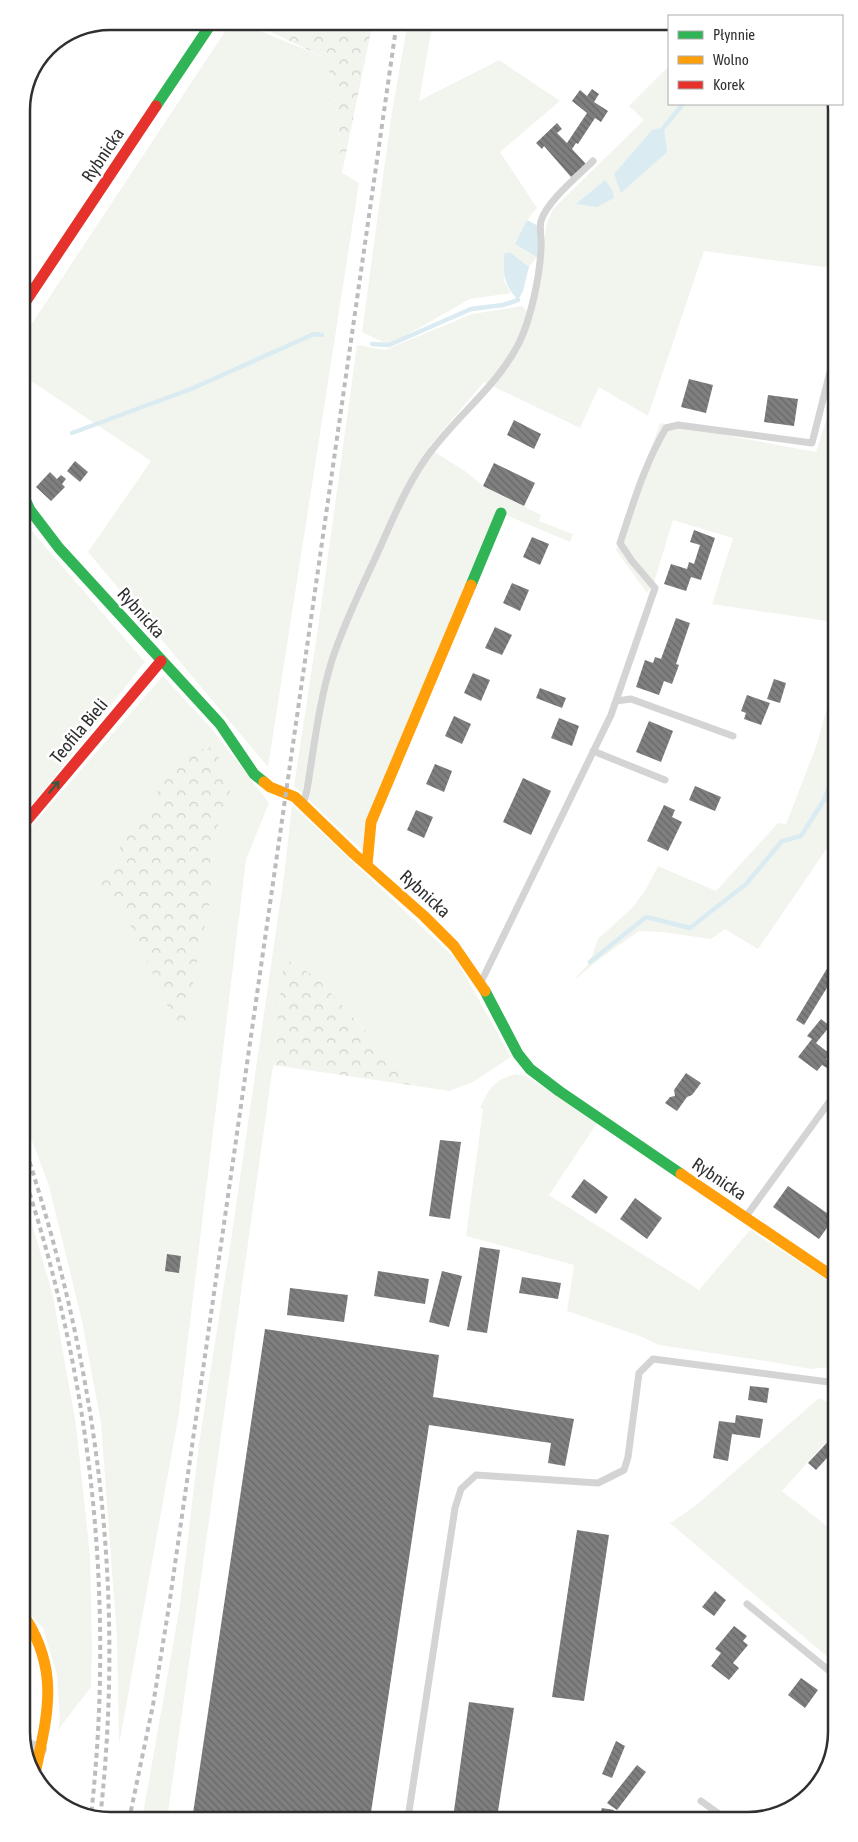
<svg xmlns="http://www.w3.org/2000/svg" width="858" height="1842" viewBox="0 0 858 1842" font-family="'Asap Condensed',sans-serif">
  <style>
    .grass { fill: #f2f5ed }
    .forest { fill: url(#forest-crowns) }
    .water { fill: #dbebf2 }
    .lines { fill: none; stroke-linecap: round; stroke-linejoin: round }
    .stream { stroke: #dbebf2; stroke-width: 4.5 }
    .building { fill: url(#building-back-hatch) }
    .lane { stroke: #d4d4d4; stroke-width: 7 }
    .street { stroke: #d4d4d4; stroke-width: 14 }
    .fast { stroke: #30b455; stroke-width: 11 }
    .slow { stroke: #ff9f0a; stroke-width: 11 }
    .jam { stroke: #e5322d; stroke-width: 11 }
    .rail { stroke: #bcbcbc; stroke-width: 4; stroke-dasharray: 5 4; stroke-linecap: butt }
    .oneway { stroke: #305e3d }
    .labels { text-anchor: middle; stroke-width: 5; stroke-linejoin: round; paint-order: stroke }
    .street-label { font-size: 18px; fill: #303030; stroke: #fff }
    .rim { fill: none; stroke: #303030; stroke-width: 2.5 }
  </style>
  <defs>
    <pattern id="forest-crowns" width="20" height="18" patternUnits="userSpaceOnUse" patternTransform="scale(1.25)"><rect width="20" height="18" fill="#f2f5ed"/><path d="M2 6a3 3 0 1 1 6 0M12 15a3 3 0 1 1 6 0" fill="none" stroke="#d0d2cc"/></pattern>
    <pattern id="building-back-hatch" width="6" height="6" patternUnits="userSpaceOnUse" patternTransform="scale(1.25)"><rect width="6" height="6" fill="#7f7f7f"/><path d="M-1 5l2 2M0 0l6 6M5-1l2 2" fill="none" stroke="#686868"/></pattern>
  </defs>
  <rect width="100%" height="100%" fill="#fff"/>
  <path class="grass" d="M232 21H236L321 56 334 81 342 173 359 183 268 767 88 552 151 461 22 375V355L31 325Z
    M408 21H433L419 101 499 60 560 101 500 152 537 208 527 220 537 257 529 267 510 252 504 281 511 293 470 299 389 345 362 332 391 118Z
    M669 66V104H832V268L704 251 648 416 599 387 580 428 484 382 428 448 465 471 483 486 541 515 539 521 573 534 570 542 501 513 364 852 294 786 318 628 357 345 385 350 472 314 522 306 533 318 547 223 553 209 644 120 629 106Z
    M833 399 834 622 712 604 733 538 673 520 654 582 647 593 616 550 660 423 816 452Z
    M23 518 36 536 145 662 23 816Z
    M163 676 212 729 269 803 246 860 179 1413 119 1745 117 1638 101 1423 82 1321 49 1186 24 1119 23 836Z
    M834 683V838L758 949 725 929 711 939 661 932 639 931 601 958 573 981 590 962 598 939 633 907 646 889 658 866 716 891 778 823 786 824 816 747Z
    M292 805 456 959 511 1057 473 1082 449 1091 417 1086 316 977 284 959 273 1065 167 1820H142L180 1605 199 1444 231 1240 284 876Z
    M517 1074 526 1076 597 1123 549 1195 699 1290 750 1230 835 1285 836 1364 830 1367 811 1369 766 1361 659 1345 640 1336 567 1311 574 1265 466 1236 483 1109 480 1108C488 1089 496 1078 517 1074Z
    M24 1196 53 1296 76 1425 90 1555 92 1648 91 1687 58 1730 60 1720 57 1675 43 1628 26 1610Z
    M819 1398 836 1406V1431L782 1491 836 1533V1585L832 1589 836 1593 837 1665 670 1523 694 1507Z"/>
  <path class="forest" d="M238 21H373L342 173 334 81 321 56 267 30Z
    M212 747 225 768 231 797 210 843 211 895 182 1037 120 903 99 884 122 844 184 753Z
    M284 958 316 977 417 1086 273 1065Z"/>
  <path class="water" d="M664 127 667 152 621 193 614 174 652 130Z
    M605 180 612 190 614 198 597 207 576 204Z
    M527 220 540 227 537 257 515 244Z
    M510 252 529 267 523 291 518 300C503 284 504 274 504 254Z"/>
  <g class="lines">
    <path class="stream" d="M664 127 683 104
      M372 344 389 345 471 309 503 305 518 300
      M72 433 191 389 314 334 322 335
      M590 962 646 917 690 928 746 884 782 841 801 836 824 800 834 773"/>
  </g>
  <path class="building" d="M592 89 599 94 594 102 608 111 601 122 595 118 578 144 576 143 572 149 586 164 571 177 544 146 542 149 536 143 557 123 562 129 557 133 567 143 587 113 572 101 580 90 587 96Z
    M689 379 713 385 706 413 681 407Z
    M768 395 798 399 794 426 764 422Z
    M514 420 541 434 534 449 507 435Z
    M75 461 88 472 80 482 67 471Z
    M494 463 535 483 524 506 483 486Z
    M50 472 57 479 61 475 66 479 62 484 65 487 51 501 36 487Z
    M694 530 715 538 701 580 691 577 686 591 664 584 671 564 687 569 689 562 694 564 700 545 690 542Z
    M532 537 549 544 540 565 523 557Z
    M512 583 529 590 520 611 503 603Z
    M676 618 690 623 676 664 679 665 672 684 664 681 659 695 636 687 645 660 653 663 655 657 661 659Z
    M495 627 512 635 502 655 485 648Z
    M473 673 490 680 481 701 464 693Z
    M774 679 786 683 780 703 767 699Z
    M540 688 566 698 562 708 536 698Z
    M747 695 770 703 761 725 744 719 746 713 741 711Z
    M454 716 471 724 462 744 445 736Z
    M559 718 579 726 572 746 551 738Z
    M649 721 673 731 661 762 636 752Z
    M435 764 452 771 444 792 426 784Z
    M523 778 551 791 531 835 503 822Z
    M695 786 721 797 715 811 689 800Z
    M664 805 675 810 672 817 682 822 668 851 647 841Z
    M416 810 433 817 424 838 407 830Z
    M834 957 835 980 830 987 828 986 804 1025 796 1020Z
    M821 1019 830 1026 816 1043 830 1054 826 1059 831 1063 827 1068 822 1065 817 1071 798 1057 812 1039 807 1036Z
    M686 1073 701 1083 692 1095 687 1097 677 1111 665 1103 670 1097 675 1096 674 1090Z
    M440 1140 461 1142 450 1219 429 1216Z
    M584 1179 608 1197 596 1214 571 1197Z
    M788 1186 834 1218 819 1239 773 1207Z
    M635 1198 662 1218 647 1239 620 1219Z
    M480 1247 500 1250 487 1333 467 1330Z
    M167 1254 181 1256 179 1273 165 1271Z
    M378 1271 429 1279 425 1304 374 1296Z
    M442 1271 462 1276 449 1327 429 1322Z
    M522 1277 561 1283 558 1299 519 1293Z
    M290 1288 348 1295 344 1322 287 1315Z
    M265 1329 439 1355 433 1397 574 1419 565 1466 548 1463 551 1443 429 1425 370 1819 192 1820Z
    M750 1386 769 1388 767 1403 748 1400Z
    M736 1415 763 1419 760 1438 732 1434 728 1461 713 1458 719 1421 735 1423Z
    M836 1433V1448L816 1470 808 1463Z
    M577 1530 609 1535 584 1701 552 1697Z
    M715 1591 726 1600 714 1616 702 1607Z
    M734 1626 747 1636 743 1641 748 1645 733 1663 739 1668 729 1680 711 1666 721 1653 715 1649Z
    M801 1678 818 1690 805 1708 788 1695Z
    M469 1702 514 1708 497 1818H453Z
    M616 1741 625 1746 612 1778 602 1774Z
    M637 1765 646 1772 617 1810 607 1803Z
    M602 1808 614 1810 612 1817H599Z"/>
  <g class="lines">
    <path class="lane" d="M616 701 631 699 733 736
      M593 751 665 780
      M304 801 307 790C314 747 319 702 332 660 344 623 362 587 378 552 392 521 405 489 424 461 452 419 496 389 519 343 531 319 540 275 541 248 542 239 539 229 541 221 547 201 578 176 593 161
      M482 980 611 715 655 588 632 561 620 543C633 504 645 463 666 428L678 425 812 443 833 360
      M747 1215 835 1094
      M747 1604 837 1677
      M701 1801 722 1816
      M408 1818 455 1508 461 1489 476 1475 598 1483 624 1470 628 1457 639 1373 653 1359 836 1383"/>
    <path class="street" d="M26 1746 40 1749"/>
    <path class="fast" d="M156 106 213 21
      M23 495 30 510 59 548 220 724 254 774 264 782
      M471 585 501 513
      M485 991 518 1054 530 1069 559 1091 681 1174"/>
    <path class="slow" d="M264 782 270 787 295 797 354 854 424 916 454 946 485 991
      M367 865 371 822 471 585
      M681 1174 835 1278
      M26 1619C60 1673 47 1716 35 1774"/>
    <path class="jam" d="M22 307 156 106
      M23 825 161 661"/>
    <path class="rail" d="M24 1145C97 1365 126 1589 100 1819
      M24 1176C92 1382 115 1600 91 1816
      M129 1820 153 1705 169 1606 397 21"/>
  </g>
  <defs><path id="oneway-shaft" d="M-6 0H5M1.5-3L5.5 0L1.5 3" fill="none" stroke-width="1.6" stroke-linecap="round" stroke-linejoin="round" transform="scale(1.25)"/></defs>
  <use class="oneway" href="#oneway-shaft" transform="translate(54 787) rotate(-50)"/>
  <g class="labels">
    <g class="street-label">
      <text transform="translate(103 155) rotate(-56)" y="6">Rybnicka</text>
      <text transform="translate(141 613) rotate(48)" y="6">Rybnicka</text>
      <text transform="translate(79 731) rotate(-50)" y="6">Teofila Bieli</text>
      <text transform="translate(425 894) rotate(42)" y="6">Rybnicka</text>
      <text transform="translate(719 1179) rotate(34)" y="6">Rybnicka</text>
    </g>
  </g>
  <path d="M0 0H858V1842H0ZM110 30H748A80 80 0 0 1 828 110V1732A80 80 0 0 1 748 1812H110A80 80 0 0 1 30 1732V110A80 80 0 0 1 110 30Z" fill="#fff" fill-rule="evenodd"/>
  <path class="rim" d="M110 30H748A80 80 0 0 1 828 110V1732A80 80 0 0 1 748 1812H110A80 80 0 0 1 30 1732V110A80 80 0 0 1 110 30Z"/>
  <rect x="668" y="15" width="175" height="90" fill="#ffffff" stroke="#acacac"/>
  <rect x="678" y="31" width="25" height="8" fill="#30b455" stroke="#acacac"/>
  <text x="713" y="40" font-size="15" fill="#303030">Płynnie</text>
  <rect x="678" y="56" width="25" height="8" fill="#ff9f0a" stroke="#acacac"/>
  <text x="713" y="65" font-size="15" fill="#303030">Wolno</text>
  <rect x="678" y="81" width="25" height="8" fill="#e5322d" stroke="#acacac"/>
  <text x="713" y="90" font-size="15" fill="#303030">Korek</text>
</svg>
